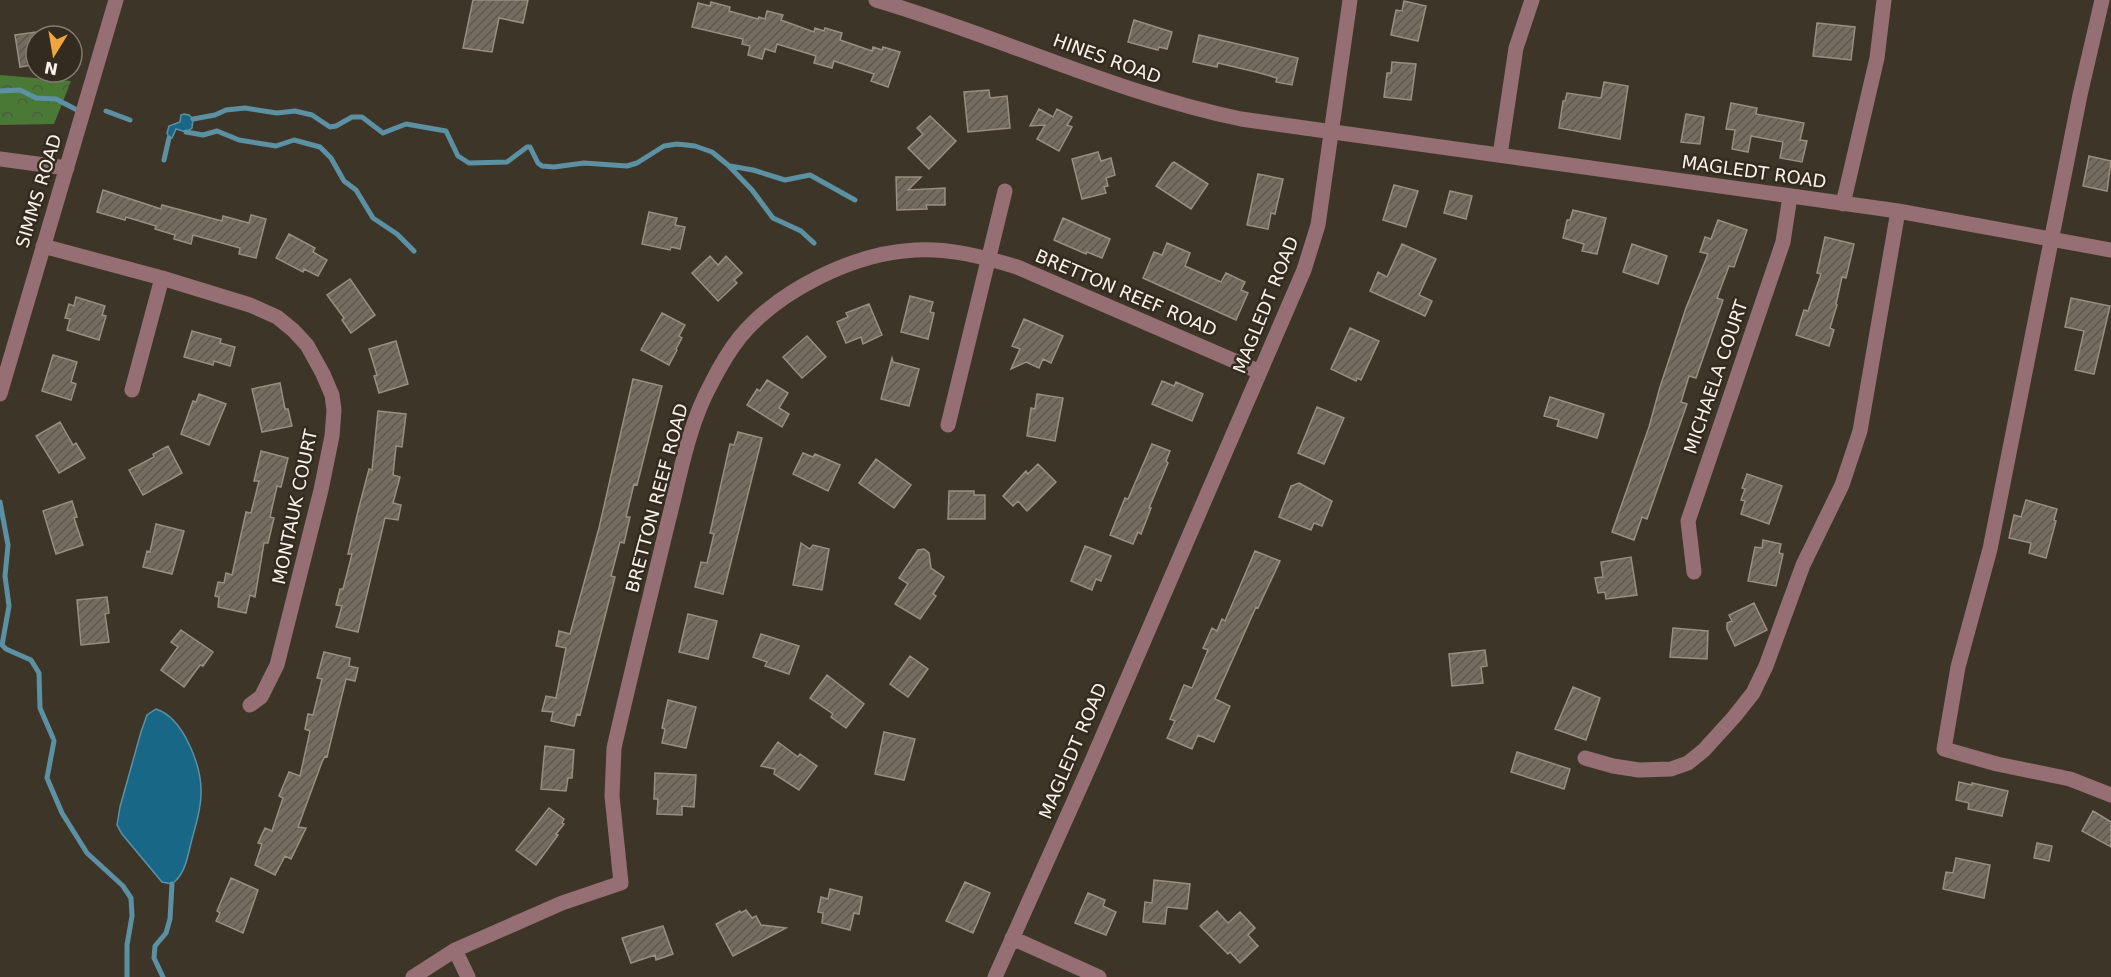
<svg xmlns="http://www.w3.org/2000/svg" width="2111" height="977" viewBox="0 0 2111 977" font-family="'DejaVu Sans',sans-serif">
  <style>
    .forest { fill: url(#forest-crowns) }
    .water { fill: #196786; stroke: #5c91a4; stroke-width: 1.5 }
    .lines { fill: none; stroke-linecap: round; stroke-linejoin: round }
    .stream { stroke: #5c91a4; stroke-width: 5 }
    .building { fill: url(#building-hatch); stroke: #998e80; stroke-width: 1.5 }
    .minor { stroke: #966f74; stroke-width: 15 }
    .labels { text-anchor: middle; stroke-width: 5; stroke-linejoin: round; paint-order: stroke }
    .street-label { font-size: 18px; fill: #f9f3eb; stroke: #342b20 }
  </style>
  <defs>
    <pattern id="forest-crowns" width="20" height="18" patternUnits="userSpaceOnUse" patternTransform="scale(1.5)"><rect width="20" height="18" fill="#4a7835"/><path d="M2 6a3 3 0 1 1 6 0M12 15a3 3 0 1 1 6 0" fill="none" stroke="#4b5e3e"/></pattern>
    <pattern id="building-hatch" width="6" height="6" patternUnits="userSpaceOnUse" patternTransform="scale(1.5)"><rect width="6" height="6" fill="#756b5e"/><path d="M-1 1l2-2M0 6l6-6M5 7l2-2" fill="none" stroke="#5c5750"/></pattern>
  </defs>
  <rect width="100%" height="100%" fill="#3e3529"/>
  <path class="forest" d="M0 75 71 81 54 124 0 125Z"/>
  <path class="water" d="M184 114 189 115 193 119 192 128 186 132 176 129 172 138H169L167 133 169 126 180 122 181 115Z
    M156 709C184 718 202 767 201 794 201 811 195 827 191 843 187 859 185 874 172 884L162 882 122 834 117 825 120 807 141 732 147 715Z"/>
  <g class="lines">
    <path class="stream" d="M0 91 20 90 36 98 56 99 77 110
      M106 111 130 120
      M193 119 215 115 226 110 245 108 277 113 295 111 312 115 330 127 336 126 352 117H362L383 133 406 124 446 131 458 156 469 163 507 162 527 147H530L538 163 542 166 554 167 584 163 627 166 637 163 664 146 677 144 695 146 712 152 728 165 752 190 773 218 801 231 814 243
      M186 132 203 135 217 131 239 140 276 146 294 140 320 147 331 158 344 181 356 190 373 218 397 234 414 251
      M164 160 169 138
      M730 166 753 170 785 180 810 175 855 200
      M0 502 8 545 5 576 9 606 2 645 6 649 31 660 39 673 40 708 53 738
      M54 741 47 778 62 813 87 853 123 886 131 898 132 916 127 945V977
      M163 977 154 958 155 946 166 933 170 919 172 884"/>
  </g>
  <path class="building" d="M473 0H528L523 23 499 18 492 52 463 48Z
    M1404 1 1426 6 1418 41 1391 35 1396 10 1402 11Z
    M711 2 730 7 729 11 758 19 759 17 765 19 767 11 783 15 781 20 814 32 815 28 824 31 825 28 842 33 840 40 872 51 873 47 882 50 883 47 900 52 888 87 871 81 874 74 834 61 832 68 814 63 816 56 777 44 775 52 765 49 762 59 748 55 750 46 742 44 743 39 692 27 698 3 710 6Z
    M1134 20 1172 32 1167 49 1159 47 1158 50 1128 42Z
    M1817 23 1855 27 1851 60 1813 56Z
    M36 32V64L20 67 15 35Z
    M1199 35 1298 58 1292 85 1276 82 1277 78 1256 72 1218 63 1217 67 1193 62Z
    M1392 62 1416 64 1411 100 1384 97 1387 73H1391Z
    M1604 82 1628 86 1620 139 1559 128 1563 101H1565L1567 93 1601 98Z
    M989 90 990 98 1007 96 1010 128 968 132 964 92Z
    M1731 103 1757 108 1756 114 1804 123 1800 140 1807 141 1802 162 1780 158 1783 142 1751 136 1748 152 1732 149 1735 130 1726 129Z
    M1039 109 1053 117 1057 109 1072 117 1067 125 1072 127 1059 151 1037 139 1045 125 1030 126Z
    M1686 114 1704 117 1700 144 1681 142Z
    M930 116 956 141 929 169 908 148 923 134 917 128Z
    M1098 152 1101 161 1111 158 1115 175 1106 178 1108 186 1104 187 1106 193 1082 199 1072 159Z
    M2089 156 2111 161 2107 191 2083 186Z
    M1174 162 1208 184 1191 209 1156 186 1172 163Z
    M1258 174 1283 179 1275 214 1271 213 1268 229 1247 225Z
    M896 177H921L908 190 945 188V205H926L927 209 897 210Z
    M1394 185 1418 191 1406 227 1383 220Z
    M103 190 161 209 162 205 222 221 223 216 249 223 251 215 266 219 256 258 239 254 240 248 193 235 191 244 174 239 175 235 155 229 156 226 126 217 125 220 97 212Z
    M1450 191 1472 196 1466 219 1444 213Z
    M1573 210 1606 218 1597 254 1582 251 1584 244 1563 238 1567 220H1570Z
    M649 212 677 218 675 225 685 227 680 249 671 247 670 250 642 244Z
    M1063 218 1110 239 1102 258 1087 252 1086 254 1054 240Z
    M1718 220 1747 230 1734 267 1729 266 1717 298 1723 300 1696 378 1689 376 1681 402 1687 404 1647 519 1642 517 1634 540 1612 532 1649 427 1660 387 1686 308 1708 254 1700 252 1705 237 1711 239Z
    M289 234 315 248 313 252 327 260 318 276 304 269 303 272 276 258Z
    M1825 237 1854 244 1846 278 1842 277 1836 304 1837 305 1830 328 1834 330 1829 346 1796 335 1804 310 1808 311 1821 274 1817 273Z
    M1167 243 1190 253 1185 266 1221 282 1226 273 1245 282 1241 290 1248 293 1236 320 1143 278 1154 252 1162 255Z
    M1402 244 1436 259 1419 295 1432 301 1425 316 1370 291 1378 272 1387 277Z
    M1632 244 1667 256 1658 284 1623 272Z
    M710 256 718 265 726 256 742 273 734 280 737 283 718 301 692 273Z
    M350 279 375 315 351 333 342 320 344 318 327 295Z
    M910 296 933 302 930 312 934 313 928 339 901 332Z
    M76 297 105 306 102 315 106 316 99 340 67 330 70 319 65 318 69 304 74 306Z
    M2071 298 2110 306 2094 374 2075 370 2084 331 2065 327Z
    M869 304 882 335 863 344 861 337 846 343 837 322 848 317 846 313Z
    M662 313 685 325 679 336 682 338 676 349 677 350 669 365 641 350Z
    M1024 319 1063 336 1051 363 1043 359 1039 368 1026 362 1011 369 1020 349 1012 346Z
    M1350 328 1379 341 1361 380 1357 378 1356 381 1331 369Z
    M192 331 221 339 220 343 235 347 230 366 214 361 213 365 184 357Z
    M807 336 826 357 802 378 783 357Z
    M396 341 408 384 379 393 374 376 377 375 369 349Z
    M53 355 77 362 71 382 76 384 71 400 42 391Z
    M892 358 893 362 919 369 909 406 881 399Z
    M633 379 662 386 637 485 634 484 626 517H630L624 543 620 542 611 576 615 577 580 715 577 714 574 726 551 721 553 712 542 711 546 696 556 698 566 648 556 646 559 631 570 634 599 528Z
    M767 380 788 393 779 408 789 414 782 427 747 405 757 389 760 391Z
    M1162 381 1174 386 1176 382 1203 394 1192 421 1152 404Z
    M280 383 285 409H288L292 426 262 432 252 389Z
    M199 394 226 404 209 445 181 434 193 401 196 402Z
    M1037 394 1063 398 1055 441 1027 436 1031 408 1035 409Z
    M1550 397 1604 414 1597 438 1557 426 1559 420 1544 416Z
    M1317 407 1344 418 1324 464 1298 453Z
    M378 411 406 414 402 447 396 446 393 475 400 477 393 503 401 505 398 520 385 518 358 632 336 627 342 606 336 605 340 589H343L352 554H348L358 511 369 469 372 470Z
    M60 422 73 445 76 443 85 458 59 473 36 436Z
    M738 432 762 438 723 594 695 587 701 562 707 563 714 534 710 533 730 444 734 445Z
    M1152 444 1170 451 1166 461 1168 463 1149 508H1151L1141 534 1138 532 1133 544 1110 535 1125 498 1128 499Z
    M168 446 182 473 143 495 129 470 154 457 153 454Z
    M261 451 288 458 281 487 277 486 270 517 274 518 268 543H264L255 597 250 595 246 613 218 607 219 597 215 596 218 582 224 583 226 573 232 575 246 512 251 513 259 481H254Z
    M803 453 813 457 815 454 840 465 828 491 793 474Z
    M876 459 911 485 894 508 859 483Z
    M1038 464 1056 482 1027 511 1018 501 1013 506 1003 496 1026 471 1028 474Z
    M1747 474 1782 486 1769 524 1741 514 1745 501 1741 500 1745 489 1742 488Z
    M1299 483 1332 501 1322 526 1314 523 1311 530 1279 517 1291 486Z
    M949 491H974V495H985V519H948Z
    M2026 500 2057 509 2054 520 2056 521 2046 558 2029 553 2031 543 2009 538 2014 515 2021 517Z
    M72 501 77 517 74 518 83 545 56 554 43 511Z
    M156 524 184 531 172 574 143 567 147 551 150 552Z
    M1763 540 1781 544 1779 553 1783 554 1776 586 1748 581 1755 547 1762 548Z
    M801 543 810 549 813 545 829 549 822 590 793 585Z
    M1085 546 1111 556 1101 581 1096 579 1092 590 1071 581Z
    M924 549 929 553 931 568 944 577 933 594 936 596 920 619 895 604 908 584 899 578 918 550Z
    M1255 551 1280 561 1258 608 1256 607 1215 699 1230 706 1214 742 1198 735 1192 749 1167 738 1175 721 1170 719 1184 685 1192 688 1208 650 1203 648 1212 628 1217 631 1222 619 1225 621Z
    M1631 557 1637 595 1606 599 1605 592 1598 593 1595 578 1603 577 1601 562Z
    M107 597 109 613 105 614 109 642 81 645 77 600Z
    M1754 603 1767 630 1735 646 1727 629V623L1732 621 1729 615Z
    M688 614 717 621 708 659 679 652Z
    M1673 628 1708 631 1707 659 1670 657Z
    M181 630 213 652 203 666 200 665 184 687 161 670 178 647 171 642Z
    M761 634 799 646 789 674 765 666 767 662 753 657Z
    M1485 650 1487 666 1481 667 1483 683 1452 686 1449 654Z
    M324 652 350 658 349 666 358 668 355 681 346 679 327 757 325 756 322 762 298 827 306 828 291 859 285 856 275 875 255 865 262 844 258 843 265 828 272 831 283 798 279 796 289 772 300 776 310 731 305 729 308 714 313 715 322 679 317 678Z
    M910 656 928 669 908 697 890 684Z
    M827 675 864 704 846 728 831 717 833 714 810 698Z
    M1573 687 1600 698 1586 740 1555 729Z
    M668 700 696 707 686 748 662 743 665 729 662 728Z
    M884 732 915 739 904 780 875 774Z
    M778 742 798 757 800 754 817 766 799 790 774 774 775 769 761 766Z
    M545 746 574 750 572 778H568L566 791 541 789Z
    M1517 752 1570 769 1564 789 1511 772Z
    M655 773 696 775 694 807 682 806V815L657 814 658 799H654Z
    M1959 782 1972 785V783L2008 791 2002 816 1968 809 1969 803 1956 800Z
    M549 808 564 819 562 823 564 824 556 834 558 835 536 865 516 850Z
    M2093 811 2111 822V847L2082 831Z
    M2037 843 2052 846 2049 861 2034 858Z
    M1956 858 1990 865 1984 898 1943 889 1946 872 1953 873Z
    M231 878 258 890 243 933 216 921 220 913 217 911Z
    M1154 880 1190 884 1187 909 1167 907 1165 924 1143 922 1145 902 1152 903Z
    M965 882 990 893 973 933 946 921Z
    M830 889 862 897 859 914 854 913 850 930 822 923 823 913 818 912 821 897 828 899Z
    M1088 893 1105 900 1103 906 1116 912 1106 935 1075 923Z
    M746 910 752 918 756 916 761 925 786 928 733 956 716 924 740 911 741 913Z
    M1217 911 1228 923 1240 912 1255 928 1248 935 1258 946 1240 963 1230 952 1228 954 1200 926Z
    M663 926 673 954 656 960 655 955 631 963 622 938Z"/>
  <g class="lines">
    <path class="minor" d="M876 0C999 36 1115 93 1241 119L1898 211 2111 250
      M2102 0 2080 95 1990 549 1958 667 1944 749 1997 764 2070 779 2111 795
      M1500 155 1516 48 1532 0
      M0 159 67 168
      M1843 204 1877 58 1884 0
      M43 246 162 278 250 305 277 317 293 330 307 345 323 374 332 395 334 410 332 436 321 490 277 665 261 697 250 705
      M132 390 162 278
      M0 394 116 0
      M948 425 1005 191
      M1694 572 1688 521 1783 242 1790 196
      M1585 758 1613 766 1639 770 1671 769 1688 763 1704 750 1734 717 1753 693 1766 666 1803 565 1842 485 1860 431 1898 211
      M1012 938 1099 977
      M455 950 468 977
      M413 977 455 950 562 903 621 883 612 796 614 748C631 673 650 597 668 522 680 476 688 426 711 384 719 368 729 351 740 337 779 290 854 253 915 250 950 248 984 257 1017 267L1260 372
      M995 977 1091 763 1304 270 1318 225 1350 0"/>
  </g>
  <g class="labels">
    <g class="street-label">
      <text transform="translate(1107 59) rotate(20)" y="6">HINES ROAD</text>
      <text transform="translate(1754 172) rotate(8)" y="6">MAGLEDT ROAD</text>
      <text transform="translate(39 191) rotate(-73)" y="6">SIMMS ROAD</text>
      <text transform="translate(1126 293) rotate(23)" y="6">BRETTON REEF ROAD</text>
      <text transform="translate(1266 305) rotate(-68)" y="6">MAGLEDT ROAD</text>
      <text transform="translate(1716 377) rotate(-71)" y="6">MICHAELA COURT</text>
      <text transform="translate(657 498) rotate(-75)" y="6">BRETTON REEF ROAD</text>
      <text transform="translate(295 507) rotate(-78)" y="6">MONTAUK COURT</text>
      <text transform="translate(1073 751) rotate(-67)" y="6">MAGLEDT ROAD</text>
    </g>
  </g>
  <g transform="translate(54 54) rotate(191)"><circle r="28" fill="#342b20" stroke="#837b71" stroke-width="1.5"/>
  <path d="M0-4.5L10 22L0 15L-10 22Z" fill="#f0a63e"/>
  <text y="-9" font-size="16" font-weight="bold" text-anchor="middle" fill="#f9f3eb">N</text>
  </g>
</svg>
